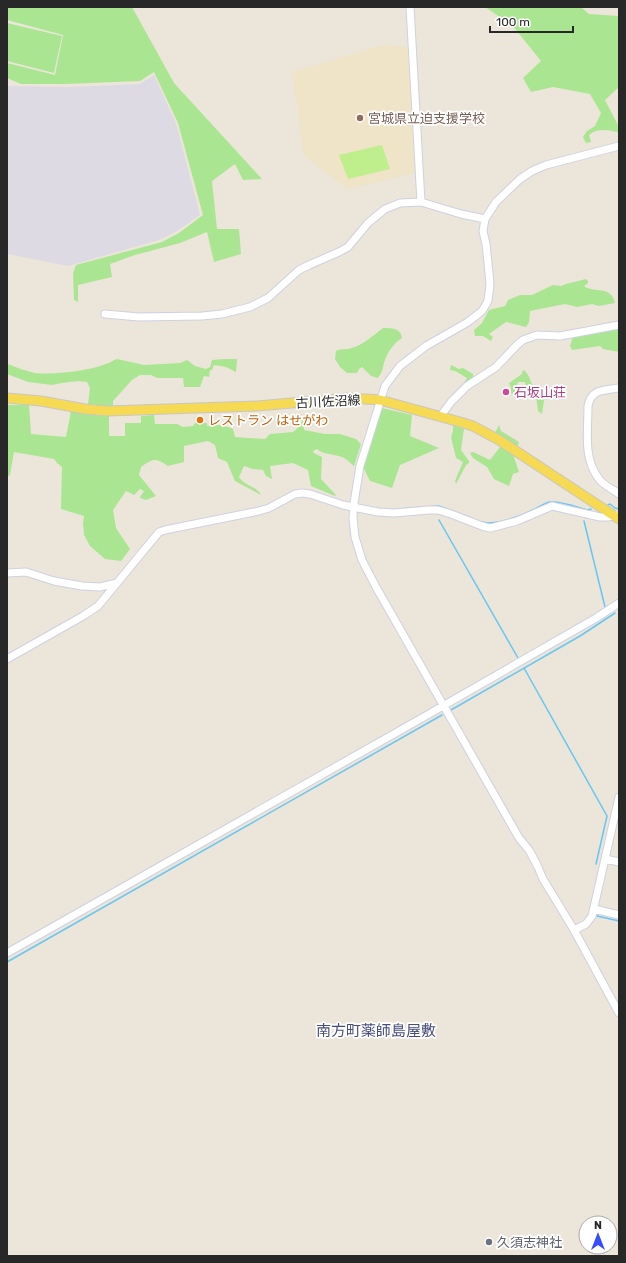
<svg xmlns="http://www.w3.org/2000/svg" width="626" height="1263" viewBox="0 0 626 1263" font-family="Rubik,'Noto Sans JP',sans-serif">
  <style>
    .industrial { fill: #dddae3 }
    .education { fill: #efe4c7 }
    .green { fill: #aae692 }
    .pitch { fill: #bfee8d }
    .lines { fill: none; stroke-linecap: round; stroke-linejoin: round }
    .stream { stroke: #66c6f4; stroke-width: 1.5 }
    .minor-casing { stroke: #ced1e2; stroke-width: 9 }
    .major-casing { stroke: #c7c7c7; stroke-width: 11 }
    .minor { stroke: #fff; stroke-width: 7 }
    .major { stroke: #f7da53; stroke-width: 9 }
    .education-dot { fill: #8d6e63; stroke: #fff; stroke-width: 1.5 }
    .hotel-dot { fill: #d1479c; stroke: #fff; stroke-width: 1.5 }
    .food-dot { fill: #e8710a; stroke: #fff; stroke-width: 1.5 }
    .worship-dot { fill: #6b7280; stroke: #fff; stroke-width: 1.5 }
    .labels { text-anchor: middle; stroke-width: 3.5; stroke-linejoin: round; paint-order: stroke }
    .education-label { font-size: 13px; fill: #785e54; stroke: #fff; text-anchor: start }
    .hotel-label { font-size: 13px; fill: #b23c85; stroke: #fff; text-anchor: start }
    .street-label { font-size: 13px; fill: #282828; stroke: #fff }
    .food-label { font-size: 13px; fill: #c56008; stroke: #fff; text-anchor: start }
    .worship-label { font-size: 13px; fill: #5b616d; stroke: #fff; text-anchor: start }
    .quarter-label { font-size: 15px; fill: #474d7b; stroke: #fff }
  </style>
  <rect width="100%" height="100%" fill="#ece5d9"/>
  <path class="industrial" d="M154 75 176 123 200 215 177 231 159 240 68 266 7 254V86L69 87 140 84Z"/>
  <path class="education" d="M383 45 409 47 418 172 348 189 314 164 303 153 292 72Z"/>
  <path class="green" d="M7 7H132L174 83 262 179 243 180 235 164 212 181 217 229H239L241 254 214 262 207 232 180 243 135 255 110 264 112 277 78 285V302L74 300 73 273 76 265 162 242 179 233 203 215 178 123 154 72 140 81 65 84H21L7 78V63L55 75 63 35 7 20Z
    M485 7H581L589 14 619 16V87L605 100 619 127V131L617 132C606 130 598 128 589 135L591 142 586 143 583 137 587 131 595 126 601 113 590 94 553 87 531 92 523 78 541 61 512 25Z
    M7 23 62 36 54 73 7 61Z
    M586 279 588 281V283L584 286 585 287C598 293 611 286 615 303L599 306 592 304 577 307 565 304 530 311 529 322 526 327 506 322 489 334 493 337 491 341 483 336H475L474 330 482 323 489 310 505 306 508 300 520 295H532L553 285 561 286 566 284Z
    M383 328C391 328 401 328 402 338 393 343 385 356 383 367 382 372 381 373 378 378L371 376 362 367 359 369 357 373H347L340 367 335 359 336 351C342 348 346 350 352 348 363 345 374 335 383 328Z
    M619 329V352L603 349 600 346 572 350 570 346 573 337Z
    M117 359 144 365 180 363 187 360 195 366 206 369 210 367 212 360 223 359H237L236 372 226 367 214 365 212 370H210L209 377 204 376 200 387H184L183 378H157L151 375H140L132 380 113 401V407L88 404 90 388 87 382 78 381 62 383 52 385 28 382 7 374V364H8C17 368 26 371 35 373 54 375 88 371 106 364 110 363 113 360 117 359Z
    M451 365 459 369 463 368 473 374V379L460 389 467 378 455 371 450 370Z
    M523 370C529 373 529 378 532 384 534 387 537 387 540 389 542 391 543 393 545 394L542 414 538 411 536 396 526 389 525 382H518L514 395 511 393V388L509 383 522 374Z
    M7 405H29L31 434 66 437 71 411 83 414 109 416V436H125V423H141V416L154 415 155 424H177L183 427 193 426 195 423H207V426C217 424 224 425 233 429L235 437 265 439 270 434 293 432 300 426 303 418 304 430 325 434H340L356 439 361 444 354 466C351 464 348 460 344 458 337 454 323 455 317 449L313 451 314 453 322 457 321 479 336 495 335 496 311 486 308 470 293 463 270 466 272 479 266 476 263 470 253 469 244 466 239 477C246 487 257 486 261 495L235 481 227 462 218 458 215 445 208 441 184 446V462L168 466C155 458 154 458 141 467L139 475 156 496 146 500 140 498V497L144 491 140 489 134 495 126 491 113 510 116 528 130 549 121 561 105 559 90 546 84 535 83 523 84 516 61 509 62 467 57 463 54 459 14 452 10 475 7 477Z
    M382 408 412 415 410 436 439 448 400 465 392 488 370 481 363 467Z
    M453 425 464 429 461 450 469 461V463L466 465 456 484 455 481 463 462 456 458 451 437 453 431Z
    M499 425 501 431 519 442 518 446H515L495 433Z
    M500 447 513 454 519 472 513 474 509 486 494 479 487 467 473 458 470 453 473 452 490 460Z"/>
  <path class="pitch" d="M382 145 390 169 348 179 339 155Z"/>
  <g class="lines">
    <path class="stream" d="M608 505 610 504 615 508 619 509
      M399 509 439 506 471 518
      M439 520 518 658
      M584 521 605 607
      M482 522C496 526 520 516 533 510 539 507 544 503 550 502 562 501 576 507 587 510L591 509
      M524 668 607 816 596 864
      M451 710 580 636 615 613
      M597 916 619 921
      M7 962 442 715"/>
    <g class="minor-casing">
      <path id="minor" d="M410 7 421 202
        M619 146 546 165 532 171 520 179 496 202 485 219 483 231 486 244 489 273 490 285 488 301 482 311 468 322 426 346 400 366 385 386 360 466 354 503 353 518 355 537 362 560 376 587 519 838 529 850 538 867 543 879 574 930 619 1013
        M105 314 139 317 202 316 222 314 250 307 268 298 299 270 309 265 339 252 348 247 368 223 385 209 400 203 421 202 461 214 485 219
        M619 388C604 390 591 389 588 406 588 431 583 459 599 479 604 486 613 489 619 494
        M440 417 451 402 467 386 496 367 517 345 523 340 537 335 560 336 619 325
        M7 573 26 572 54 581 82 586 100 587 117 583
        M7 659 83 616 98 606 159 532 165 530 259 511 269 508 295 494 302 493 310 494 343 505 378 512 394 513 429 510H438L451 514 482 526 490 528 498 526 517 521 552 506 600 517H608L617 515
        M605 859 619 862
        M594 909 619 915
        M574 930 586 924 592 916 619 797
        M7 953 422 718 596 618 619 603"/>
    </g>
    <g class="major-casing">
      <path id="major" d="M7 398 41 401 85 409 108 411 257 406 349 398 366 399 380 400 460 422 473 426 499 440 619 519"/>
    </g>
    <use href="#minor" class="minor"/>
    <use href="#major" class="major"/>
  </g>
  <circle class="education-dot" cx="360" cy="118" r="4"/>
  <circle class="hotel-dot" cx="506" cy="392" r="4"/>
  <circle class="food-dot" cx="200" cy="420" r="4"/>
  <circle class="worship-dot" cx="489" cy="1242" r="4"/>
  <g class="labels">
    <g class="education-label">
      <text x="368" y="123">宮城県立迫支援学校</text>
    </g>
    <g class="hotel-label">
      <text x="514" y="397">石坂山荘</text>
    </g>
    <g class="street-label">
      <text transform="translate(328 401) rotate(-3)" y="5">古川佐沼線</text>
    </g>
    <g class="food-label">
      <text x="208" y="425">レストラン はせがわ</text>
    </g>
    <g class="worship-label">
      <text x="497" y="1247">久須志神社</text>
    </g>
    <g class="quarter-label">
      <text x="376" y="1036">南方町薬師島屋敷</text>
    </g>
  </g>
  <rect width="626" height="1263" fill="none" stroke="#282828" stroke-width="16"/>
  <g transform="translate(598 1235)"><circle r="19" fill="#ffffff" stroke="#a9a9a9"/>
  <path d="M0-3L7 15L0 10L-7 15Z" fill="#334dff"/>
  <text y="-6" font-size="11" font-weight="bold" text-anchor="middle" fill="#282828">N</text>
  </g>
  <path d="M490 26v6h83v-6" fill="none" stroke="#282828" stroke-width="2"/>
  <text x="496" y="26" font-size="12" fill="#282828" stroke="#ffffff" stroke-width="3" paint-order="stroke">100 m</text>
</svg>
